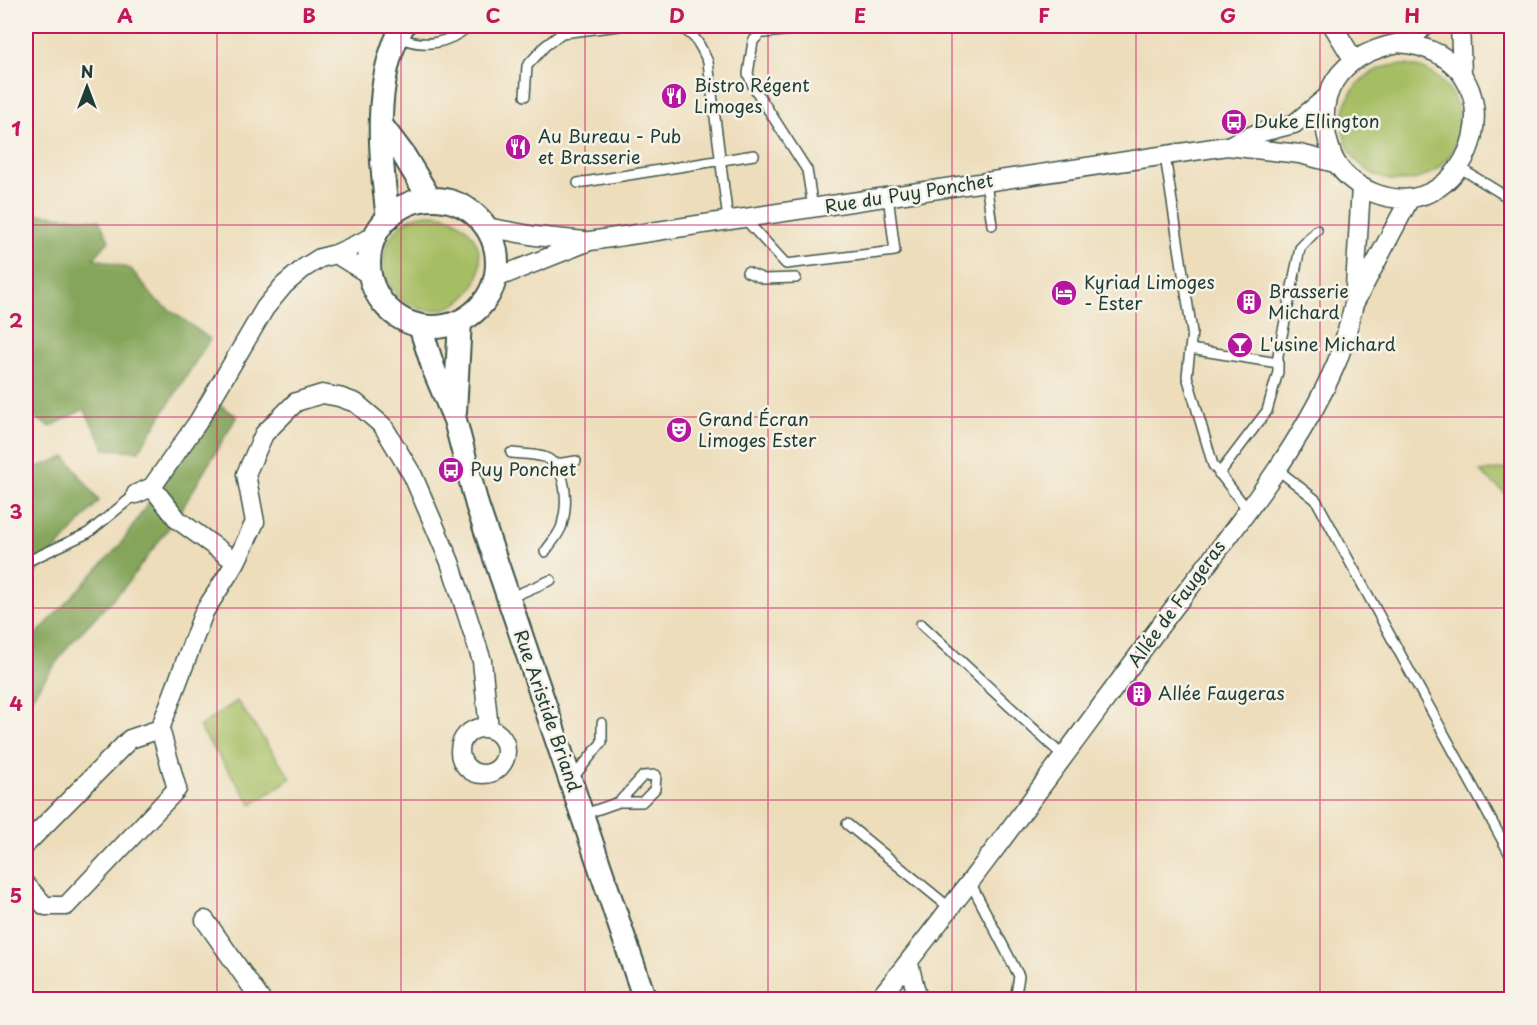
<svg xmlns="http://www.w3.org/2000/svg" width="1537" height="1025" viewBox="0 0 1537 1025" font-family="'Playpen Sans',sans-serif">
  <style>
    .green { fill: #a6be64; stroke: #627e4c; stroke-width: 1.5 }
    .forest { fill: #84a55a; stroke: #527147; stroke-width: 1.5 }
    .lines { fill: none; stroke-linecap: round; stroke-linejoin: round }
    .service-casing { stroke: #3e5548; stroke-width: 12 }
    .minor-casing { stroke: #3e5548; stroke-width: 21 }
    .tertiary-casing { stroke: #3e5548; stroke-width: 26 }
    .service { stroke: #fff; stroke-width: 9 }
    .minor { stroke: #fff; stroke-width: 18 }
    .tertiary { stroke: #fff; stroke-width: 22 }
    .grid { fill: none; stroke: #c2185b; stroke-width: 1.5; stroke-opacity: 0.55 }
    .labels { text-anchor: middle; stroke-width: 5; stroke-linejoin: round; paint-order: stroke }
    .poi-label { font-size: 18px; fill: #1f3d34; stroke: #f7f3e8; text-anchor: start }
    .street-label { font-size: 18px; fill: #1f3d34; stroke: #f7f3e8 }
    .neatline { fill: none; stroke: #c2185b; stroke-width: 2 }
    .grid-label { font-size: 20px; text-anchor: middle; font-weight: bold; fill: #c2185b }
  </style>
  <rect width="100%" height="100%" fill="#f7f3e8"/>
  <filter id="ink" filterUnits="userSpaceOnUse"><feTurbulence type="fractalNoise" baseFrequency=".0167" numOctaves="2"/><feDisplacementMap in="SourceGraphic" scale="12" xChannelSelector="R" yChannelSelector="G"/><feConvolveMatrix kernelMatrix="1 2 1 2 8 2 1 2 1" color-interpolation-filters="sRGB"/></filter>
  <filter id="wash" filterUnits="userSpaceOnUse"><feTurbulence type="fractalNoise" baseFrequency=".008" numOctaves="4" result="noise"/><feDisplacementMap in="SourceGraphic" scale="24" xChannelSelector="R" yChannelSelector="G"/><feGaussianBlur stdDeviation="1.35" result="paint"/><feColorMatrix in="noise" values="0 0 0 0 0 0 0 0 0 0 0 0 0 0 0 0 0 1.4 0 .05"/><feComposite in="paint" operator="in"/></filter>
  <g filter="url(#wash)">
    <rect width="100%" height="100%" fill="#edddbb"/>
    <path class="green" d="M1343 123a58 58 0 1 1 116 0a58 58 0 1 1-116 0Z
      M384 262a48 48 0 1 1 96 0a48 48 0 1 1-96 0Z
      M1511 468V498L1480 472Z
      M237 701 291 778 252 805 199 727Z"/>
    <path class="forest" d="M26 213 99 220 109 241 94 258 131 269 155 299 210 339 139 451 105 449 84 409 50 427 26 412Z
      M216 403 237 416 179 514 127 584 69 645 26 705V634L32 639 120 545Z
      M66 457 99 501 26 583V471Z"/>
  </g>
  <g filter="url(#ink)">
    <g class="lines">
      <g class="service-casing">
        <path id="service" d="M673 26C694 30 700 45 708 62L728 220
          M768 26 753 41 748 74 753 86 807 170 813 208
          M764 33 830 26
          M399 37C424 49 449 43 469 26
          M525 96 527 66 545 46 562 33 619 26
          M1165 156 1192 332 1187 376 1213 465 1247 509
          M1460 168 1512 200
          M986 182 992 225
          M578 183 754 155
          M743 217 786 264 895 251 888 196
          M747 272 764 279 796 278
          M1190 349 1278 363
          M511 453C521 454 534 454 544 457 568 466 568 504 562 525 560 534 550 544 545 552
          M556 464 576 461
          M1277 469 1316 500 1512 858
          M1219 474 1267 411 1278 372V355L1300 248 1317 230
          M26 562 88 533 136 494
          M509 598 551 580
          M921 624 1063 756
          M572 779 602 742V723
          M582 815 619 802 643 776 656 775 655 789 642 802H619
          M847 824 950 908
          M970 882 1019 976 1015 1000"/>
      </g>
      <g class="minor-casing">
        <path id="minor" d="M1333 26 1353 59
          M1460 26 1462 73
          M1399 43C1528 55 1474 232 1374 193 1357 186 1339 173 1332 154 1310 93 1340 55 1399 43Z
          M1408 43 1424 26
          M1228 146 1258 133 1294 124 1327 97
          M1361 187 1354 304 1409 200
          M486 227 535 236 585 241
          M336 254 370 275
          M496 278 590 241 1227 146 1300 154 1335 163
          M152 487 178 520 236 562
          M136 494 152 487 198 422 265 308 284 285 304 268 320 258 336 254 375 236
          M460 751a23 23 0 1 1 46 0a23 23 0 1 1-46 0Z
          M160 729 204 612 236 562 255 522 246 474 264 434 296 402 322 394 339 397 356 403 383 426 413 476 450 562 482 661 489 729
          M26 844 130 739 160 729 177 789 66 906H45L26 885
          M205 920 261 1000
          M909 964 918 1000
          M878 1000C971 884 1058 764 1146 645 1211 556 1292 466 1336 364 1344 345 1349 324 1354 304"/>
      </g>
      <g class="tertiary-casing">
        <path id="tertiary" d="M382 126 403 154 430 199
          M369 263a64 64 0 1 1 128 0a64 64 0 1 1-128 0Z
          M388 218C380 158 372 79 403 26
          M420 326 434 370 455 420 477 505 645 1000
          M455 412 460 321"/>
      </g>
      <use href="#service" class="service"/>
      <use href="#minor" class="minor"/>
      <use href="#tertiary" class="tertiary"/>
    </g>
  </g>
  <path class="grid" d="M217 26V1000M401 26V1000M585 26V1000M768 26V1000M952 26V1000M1136 26V1000M1320 26V1000M26 225H1512M26 417H1512M26 608H1512M26 800H1512"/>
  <defs>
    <g id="restaurant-disc" transform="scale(1.35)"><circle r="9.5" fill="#b5179e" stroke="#f7f3e8"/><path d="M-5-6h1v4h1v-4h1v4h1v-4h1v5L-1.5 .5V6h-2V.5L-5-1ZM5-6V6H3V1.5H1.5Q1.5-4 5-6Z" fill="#fff"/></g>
    <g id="bus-disc" transform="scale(1.35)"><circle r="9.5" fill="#b5179e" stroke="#f7f3e8"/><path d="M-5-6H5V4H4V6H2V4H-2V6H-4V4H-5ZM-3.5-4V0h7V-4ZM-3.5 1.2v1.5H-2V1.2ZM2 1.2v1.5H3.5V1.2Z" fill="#fff"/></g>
    <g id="hotel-disc" transform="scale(1.35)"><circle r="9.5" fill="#b5179e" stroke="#f7f3e8"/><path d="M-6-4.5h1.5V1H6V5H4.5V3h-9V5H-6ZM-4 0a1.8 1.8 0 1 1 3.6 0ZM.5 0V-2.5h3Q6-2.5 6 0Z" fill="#fff"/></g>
    <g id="building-disc" transform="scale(1.35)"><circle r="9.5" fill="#b5179e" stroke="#f7f3e8"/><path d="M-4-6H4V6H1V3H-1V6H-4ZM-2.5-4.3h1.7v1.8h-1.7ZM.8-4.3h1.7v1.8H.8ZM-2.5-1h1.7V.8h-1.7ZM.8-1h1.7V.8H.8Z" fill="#fff"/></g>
    <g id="bar-disc" transform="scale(1.35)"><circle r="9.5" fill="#b5179e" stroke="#f7f3e8"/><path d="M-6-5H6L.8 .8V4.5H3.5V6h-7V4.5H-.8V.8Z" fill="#fff"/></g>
    <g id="theatre-disc" transform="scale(1.35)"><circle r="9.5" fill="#b5179e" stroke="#f7f3e8"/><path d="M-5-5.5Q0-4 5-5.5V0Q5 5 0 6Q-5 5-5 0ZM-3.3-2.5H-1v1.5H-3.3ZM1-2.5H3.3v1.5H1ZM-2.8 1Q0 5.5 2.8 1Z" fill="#fff"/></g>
  </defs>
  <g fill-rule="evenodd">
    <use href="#restaurant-disc" x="674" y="96"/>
    <use href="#bus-disc" x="1234" y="122"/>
    <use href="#restaurant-disc" x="518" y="147"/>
    <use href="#hotel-disc" x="1064" y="293"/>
    <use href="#building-disc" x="1249" y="302"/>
    <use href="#bar-disc" x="1240" y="345"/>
    <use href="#theatre-disc" x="679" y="430"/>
    <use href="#bus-disc" x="451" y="470"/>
    <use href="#building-disc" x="1139" y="694"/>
  </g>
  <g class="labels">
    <g class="poi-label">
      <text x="694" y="92">Bistro Régent<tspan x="694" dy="21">Limoges</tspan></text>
      <text x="1254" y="128">Duke Ellington</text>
      <text x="538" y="143">Au Bureau - Pub<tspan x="538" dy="21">et Brasserie</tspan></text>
      <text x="1084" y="289">Kyriad Limoges<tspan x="1084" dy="21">- Ester</tspan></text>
      <text x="1268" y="298">Brasserie<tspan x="1268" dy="21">Michard</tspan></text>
      <text x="1260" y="351">L'usine Michard</text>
      <text x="698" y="426">Grand Écran<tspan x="698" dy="21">Limoges Ester</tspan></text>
      <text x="470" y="476">Puy Ponchet</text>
      <text x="1158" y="700">Allée Faugeras</text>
    </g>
    <g class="street-label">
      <text transform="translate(909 194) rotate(-9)" y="6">Rue du Puy Ponchet</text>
      <text transform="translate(1177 604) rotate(-54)" y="6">Allée de Faugeras</text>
      <text transform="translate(547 711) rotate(71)" y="6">Rue Aristide Briand</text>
    </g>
  </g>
  <rect width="1537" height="1025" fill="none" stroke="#f7f3e8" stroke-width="66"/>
  <g transform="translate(87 87)" stroke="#f7f3e8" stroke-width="4.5" paint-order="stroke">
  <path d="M0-4.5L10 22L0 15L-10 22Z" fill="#1f3d34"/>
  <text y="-9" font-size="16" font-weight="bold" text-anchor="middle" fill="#1f3d34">N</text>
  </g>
  <rect x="33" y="33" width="1471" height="959" class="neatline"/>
  <g class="grid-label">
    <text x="125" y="23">A</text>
    <text x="309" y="23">B</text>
    <text x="493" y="23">C</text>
    <text x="677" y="23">D</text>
    <text x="860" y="23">E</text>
    <text x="1044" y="23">F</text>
    <text x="1228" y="23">G</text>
    <text x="1412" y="23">H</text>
    <text x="16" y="136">1</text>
    <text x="16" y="328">2</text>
    <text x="16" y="519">3</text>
    <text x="16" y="711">4</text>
    <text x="16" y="903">5</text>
  </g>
</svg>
